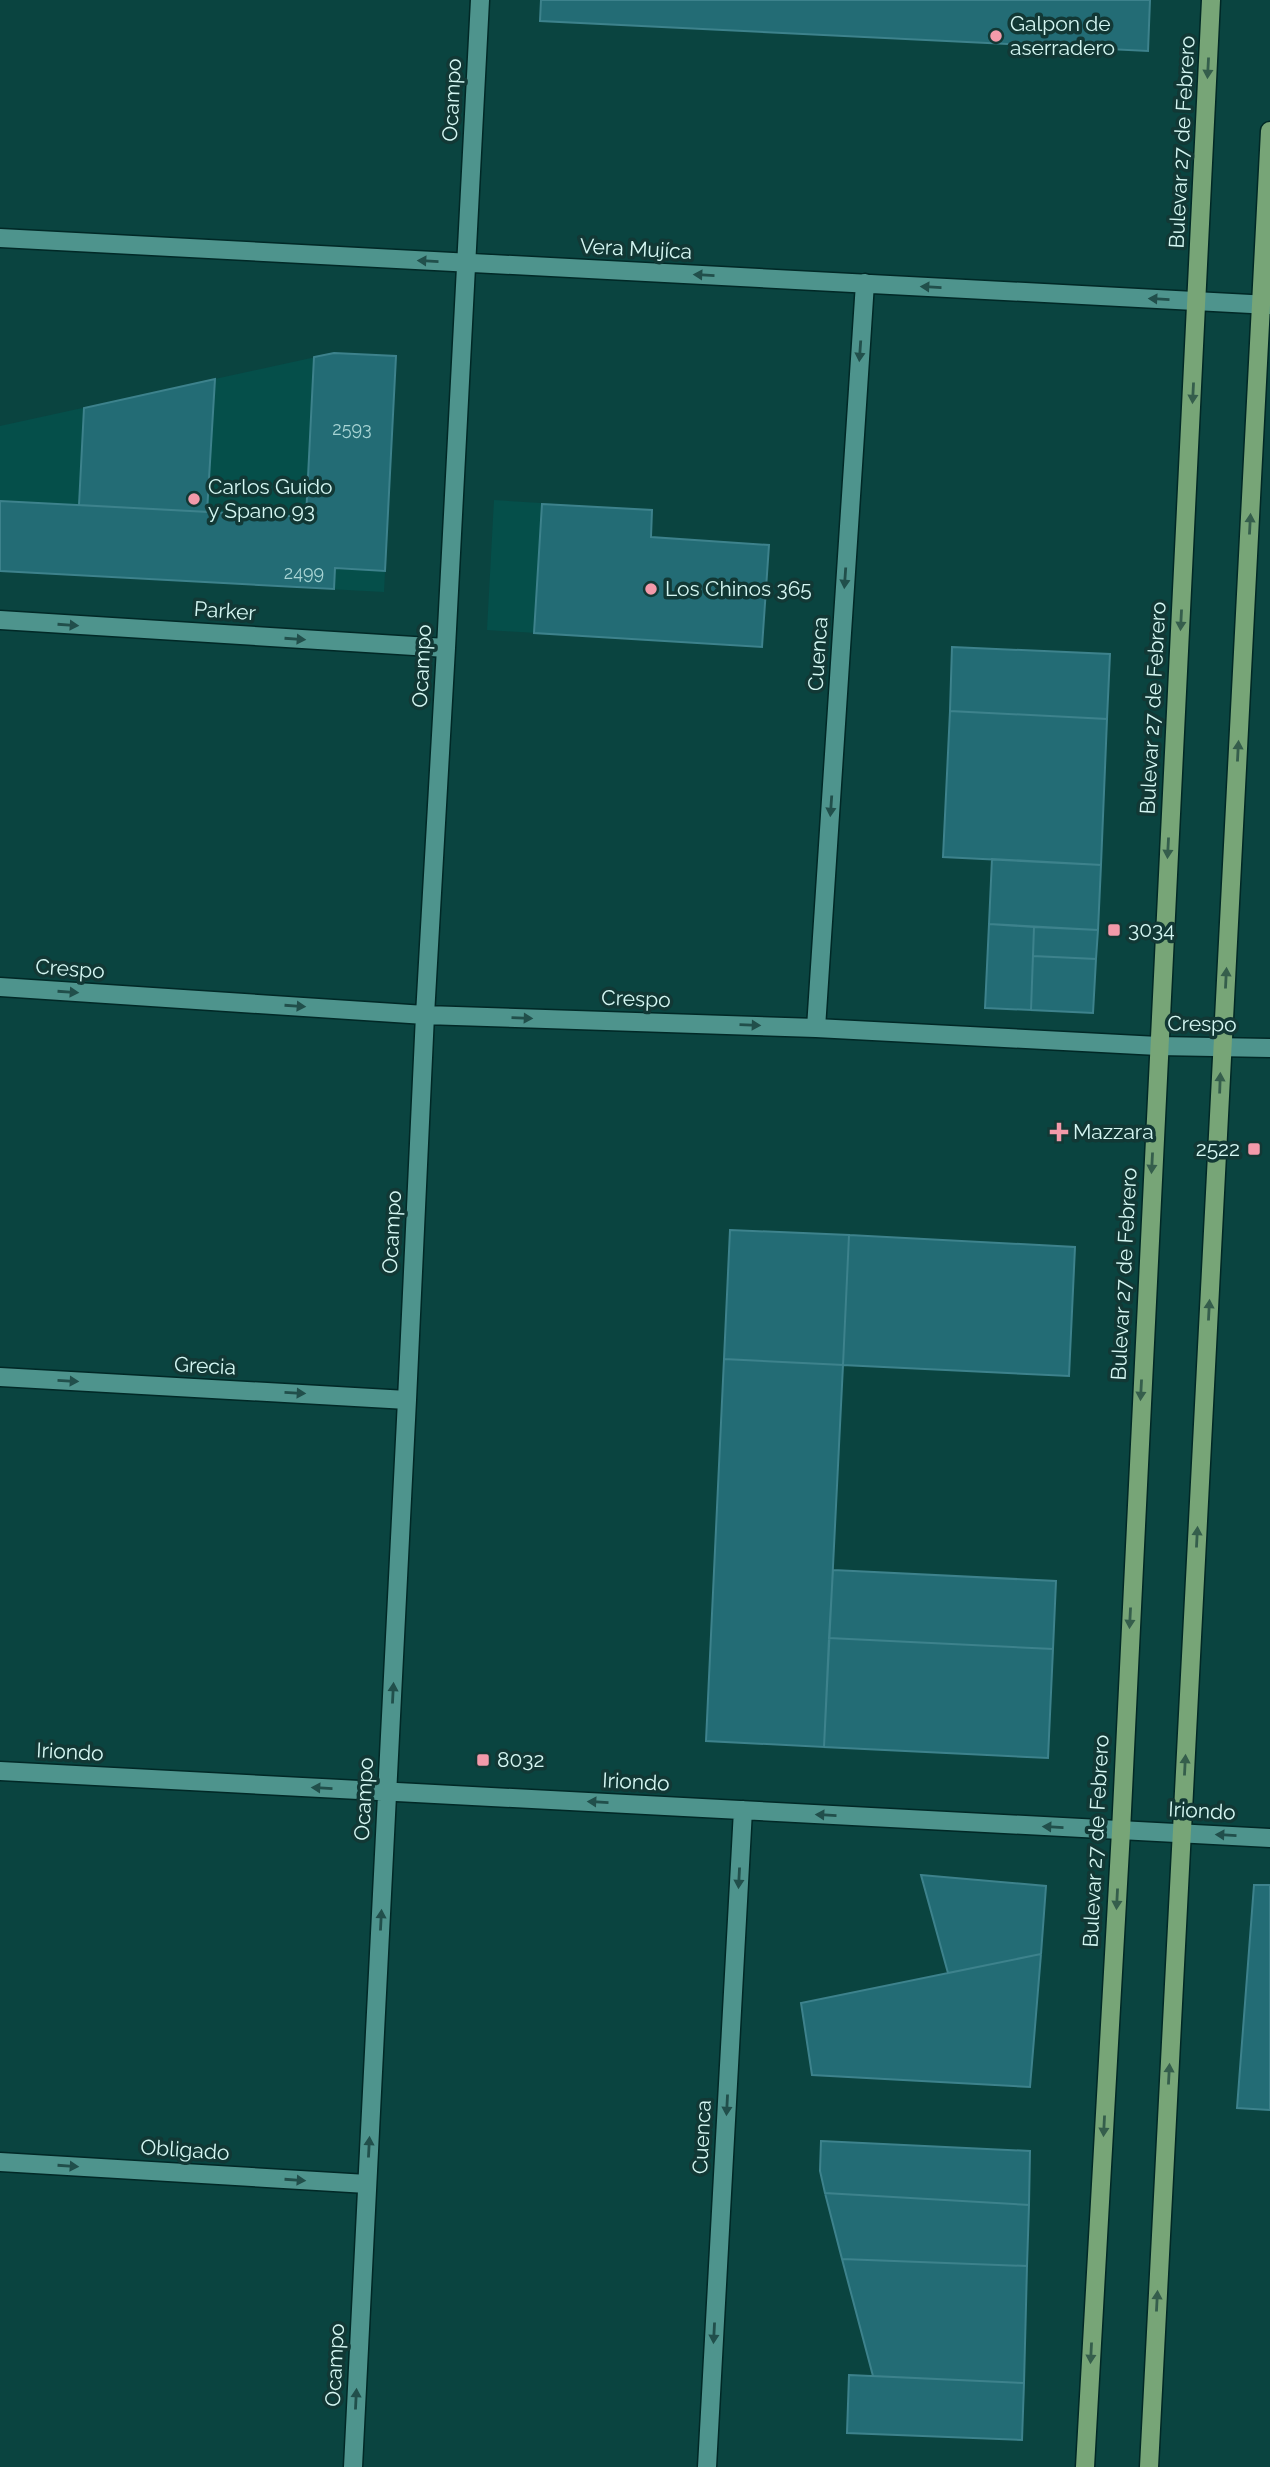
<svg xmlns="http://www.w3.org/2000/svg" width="1270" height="2467" viewBox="0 0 1270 2467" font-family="Raleway,sans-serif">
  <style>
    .built { fill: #054f4a }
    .building { fill: #236c75; stroke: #3d828c; stroke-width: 2 }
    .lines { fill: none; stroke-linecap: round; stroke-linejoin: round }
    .minor-casing { stroke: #012826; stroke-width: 21 }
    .primary-casing { stroke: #012826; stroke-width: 21 }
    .minor { stroke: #4e948d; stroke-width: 18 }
    .primary { stroke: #77a577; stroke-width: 18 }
    .oneway { fill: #355e4c }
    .oneway2 { fill: #214f4b }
    .poi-dot { fill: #f39aaa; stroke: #123835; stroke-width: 2.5 }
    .labels { text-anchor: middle; stroke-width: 7; stroke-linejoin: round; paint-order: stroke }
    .number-label { font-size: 18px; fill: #a8d4d4 }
    .poi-label { font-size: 21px; fill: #d5f7f3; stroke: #123835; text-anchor: start }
    .street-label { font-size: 21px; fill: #d5f7f3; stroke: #123835 }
  </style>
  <rect width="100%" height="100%" fill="#0a4440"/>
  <path class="built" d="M334 353 396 356 384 592 0 571V426Z
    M494 500 652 510 651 537 769 545 762 647 487 630Z"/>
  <path class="building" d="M541 0H1150L1148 51 540 21Z
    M334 353 396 356 385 571 335 568 334 589 0 571V501L306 517 314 357Z
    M215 379 207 512 79 505 84 408Z
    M542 504 652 510 651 537 769 545 762 647 534 633Z
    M952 647 1110 654 1107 719 950 711Z
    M950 711 1107 719 1101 865 943 857Z
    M992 859 1101 865 1098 930 989 924Z
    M989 924 1034 927 1031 1010 985 1008Z
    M1034 927 1098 930 1096 959 1033 956Z
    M1033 956 1096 959 1093 1013 1031 1010Z
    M730 1230 849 1235 843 1365 724 1359Z
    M849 1235 1075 1247 1069 1376 843 1365Z
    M724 1359 843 1365 824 1747 706 1741Z
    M833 1570 1056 1581 1053 1649 829 1638Z
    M829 1638 1053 1649 1048 1758 824 1747Z
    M921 1875 1046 1886 1041 1954 948 1973Z
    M1254 1885H1270V2110L1237 2108Z
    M1041 1954 1030 2087 812 2075 801 2003Z
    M821 2141 1030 2151 1029 2205 825 2193 820 2171Z
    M825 2193 1029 2205 1027 2266 842 2259Z
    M842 2259 1027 2266 1024 2383 873 2376Z
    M849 2375 1024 2383 1022 2440 847 2433Z"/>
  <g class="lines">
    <g class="minor-casing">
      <path id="minor" d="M0 238 1270 305
        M0 620 446 648
        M0 987 425 1015 816 1028 1158 1046 1270 1048
        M816 1028 865 283
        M0 1377 407 1400
        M0 1771 1270 1838
        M0 2162 367 2184
        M353 2467 407 1400 425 1015 446 648 480 0
        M707 2467 743 1810"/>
    </g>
    <g class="primary-casing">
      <path id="primary" d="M1085 2467 1121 1831 1211 0
        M1149 2467 1270 131"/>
    </g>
    <use href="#minor" class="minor"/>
    <use href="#primary" class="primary"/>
  </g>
  <defs><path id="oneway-solid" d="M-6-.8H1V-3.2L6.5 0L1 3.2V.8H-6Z" transform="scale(1.75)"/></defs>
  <g class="oneway">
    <use href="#oneway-solid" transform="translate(1208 68) rotate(93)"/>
    <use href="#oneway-solid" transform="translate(1193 393) rotate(93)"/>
    <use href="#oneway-solid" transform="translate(1250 524) rotate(-87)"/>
    <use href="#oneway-solid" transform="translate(1181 620) rotate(93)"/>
    <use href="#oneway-solid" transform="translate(1238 751) rotate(-87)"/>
    <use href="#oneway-solid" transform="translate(1168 848) rotate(93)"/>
    <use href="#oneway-solid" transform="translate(1226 978) rotate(-87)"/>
    <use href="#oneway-solid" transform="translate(1220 1083) rotate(-88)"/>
    <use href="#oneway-solid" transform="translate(1152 1163) rotate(93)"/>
    <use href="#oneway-solid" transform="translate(1209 1310) rotate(-87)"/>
    <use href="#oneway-solid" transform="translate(1141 1390) rotate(93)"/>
    <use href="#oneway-solid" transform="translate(1197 1537) rotate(-87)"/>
    <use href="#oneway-solid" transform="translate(1130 1618) rotate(93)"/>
    <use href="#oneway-solid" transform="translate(1185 1765) rotate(-87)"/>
    <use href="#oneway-solid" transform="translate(1117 1899) rotate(93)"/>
    <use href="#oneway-solid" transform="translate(1169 2074) rotate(-87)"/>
    <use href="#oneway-solid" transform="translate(1104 2126) rotate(93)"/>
    <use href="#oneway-solid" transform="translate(1157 2301) rotate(-87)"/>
    <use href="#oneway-solid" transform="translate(1091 2353) rotate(93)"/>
  </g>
  <g class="oneway2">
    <use href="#oneway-solid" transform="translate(428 261) rotate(-177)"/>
    <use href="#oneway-solid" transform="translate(704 275) rotate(-177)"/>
    <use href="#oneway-solid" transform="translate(931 287) rotate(-177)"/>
    <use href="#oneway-solid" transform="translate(1159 299) rotate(-177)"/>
    <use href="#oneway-solid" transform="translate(860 351) rotate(94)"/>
    <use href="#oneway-solid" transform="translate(845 578) rotate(94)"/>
    <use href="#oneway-solid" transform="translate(68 625) rotate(4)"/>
    <use href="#oneway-solid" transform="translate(295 639) rotate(4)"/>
    <use href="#oneway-solid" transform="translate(831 806) rotate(94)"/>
    <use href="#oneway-solid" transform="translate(68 992) rotate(4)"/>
    <use href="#oneway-solid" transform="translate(295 1006) rotate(4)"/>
    <use href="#oneway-solid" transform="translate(522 1018) rotate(2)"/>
    <use href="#oneway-solid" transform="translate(750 1025) rotate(2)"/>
    <use href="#oneway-solid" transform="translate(68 1381) rotate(3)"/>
    <use href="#oneway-solid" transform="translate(295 1393) rotate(3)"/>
    <use href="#oneway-solid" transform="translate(393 1693) rotate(-87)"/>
    <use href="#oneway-solid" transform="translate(322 1788) rotate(-177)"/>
    <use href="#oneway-solid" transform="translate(598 1802) rotate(-177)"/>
    <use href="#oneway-solid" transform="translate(826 1815) rotate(-177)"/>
    <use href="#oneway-solid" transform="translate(1053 1827) rotate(-177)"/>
    <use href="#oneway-solid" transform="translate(1226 1835) rotate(-177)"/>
    <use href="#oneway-solid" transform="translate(739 1878) rotate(93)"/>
    <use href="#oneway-solid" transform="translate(381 1920) rotate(-87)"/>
    <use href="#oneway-solid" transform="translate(727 2105) rotate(93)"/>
    <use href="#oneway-solid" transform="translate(369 2147) rotate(-87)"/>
    <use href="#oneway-solid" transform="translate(68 2166) rotate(4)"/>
    <use href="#oneway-solid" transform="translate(295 2180) rotate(4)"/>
    <use href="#oneway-solid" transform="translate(714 2333) rotate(93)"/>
    <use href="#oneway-solid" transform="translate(356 2399) rotate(-87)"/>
  </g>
  <g class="poi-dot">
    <circle cx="996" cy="36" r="7"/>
    <circle cx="194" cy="499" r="7"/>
    <circle cx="651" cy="589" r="7"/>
    <rect x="1107" y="923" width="14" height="14" rx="3.5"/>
    <path d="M1055.5 1121.5h7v7h7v7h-7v7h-7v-7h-7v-7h7z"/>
    <rect x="1247" y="1142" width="14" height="14" rx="3.5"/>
    <rect x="476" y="1753" width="14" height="14" rx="3.5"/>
  </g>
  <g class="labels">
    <g class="number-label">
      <text x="352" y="435">2593</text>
      <text x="304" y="579">2499</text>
    </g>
    <g class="poi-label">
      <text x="1010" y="31">Galpon de<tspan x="1010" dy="24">aserradero</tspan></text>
      <text x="208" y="494">Carlos Guido<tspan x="208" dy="24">y Spano 93</tspan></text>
      <text x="665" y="596">Los Chinos 365</text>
      <text x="1128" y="937">3034</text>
      <text x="1073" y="1139">Mazzara</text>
      <text x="1240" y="1156" text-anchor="end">2522</text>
      <text x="497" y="1767">8032</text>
    </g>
    <g class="street-label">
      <text transform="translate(452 100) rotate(-87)" y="7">Ocampo</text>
      <text transform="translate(1182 142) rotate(-87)" y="7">Bulevar 27 de Febrero</text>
      <text transform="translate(636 249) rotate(3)" y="7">Vera Mujíca</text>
      <text transform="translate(225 611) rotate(4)" y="7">Parker</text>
      <text transform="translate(818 654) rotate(-86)" y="7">Cuenca</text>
      <text transform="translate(422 666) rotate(-87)" y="7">Ocampo</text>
      <text transform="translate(1153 708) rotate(-87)" y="7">Bulevar 27 de Febrero</text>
      <text transform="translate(70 969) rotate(4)" y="7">Crespo</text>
      <text transform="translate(636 999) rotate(2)" y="7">Crespo</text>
      <text transform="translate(1202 1024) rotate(1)" y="7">Crespo</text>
      <text transform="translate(392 1232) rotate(-87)" y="7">Ocampo</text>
      <text transform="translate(1124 1274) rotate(-87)" y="7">Bulevar 27 de Febrero</text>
      <text transform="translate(205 1366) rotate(3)" y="7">Grecia</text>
      <text transform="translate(70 1752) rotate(3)" y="7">Iriondo</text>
      <text transform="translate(636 1782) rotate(3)" y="7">Iriondo</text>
      <text transform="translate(364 1799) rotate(-87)" y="7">Ocampo</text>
      <text transform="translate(1202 1811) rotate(3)" y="7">Iriondo</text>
      <text transform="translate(1096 1841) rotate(-87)" y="7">Bulevar 27 de Febrero</text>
      <text transform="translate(702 2137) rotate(-87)" y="7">Cuenca</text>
      <text transform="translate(185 2150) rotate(4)" y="7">Obligado</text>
      <text transform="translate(335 2365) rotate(-87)" y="7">Ocampo</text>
    </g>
  </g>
</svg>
